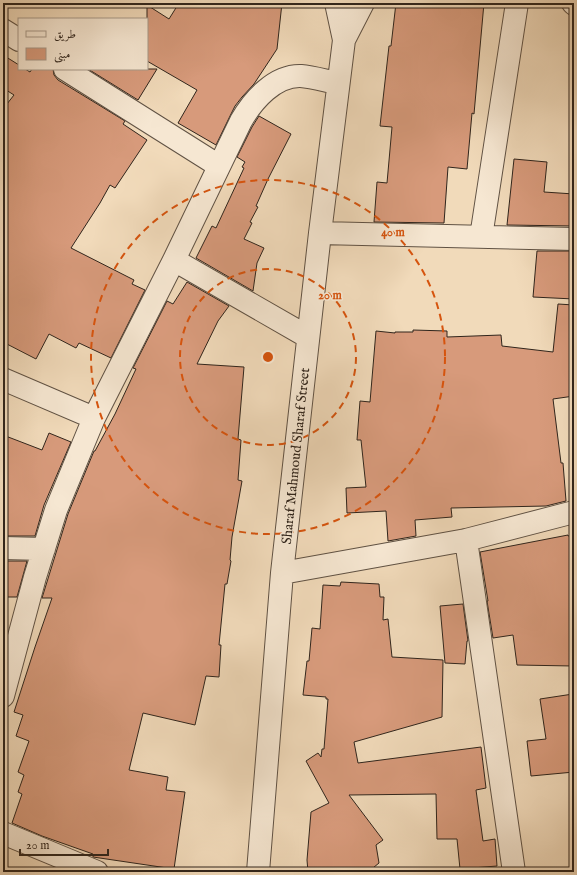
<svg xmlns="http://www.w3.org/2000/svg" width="577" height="875" viewBox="0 0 577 875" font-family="'IM FELL English',Amiri,serif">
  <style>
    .building { fill: #d79a7b; stroke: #30251c }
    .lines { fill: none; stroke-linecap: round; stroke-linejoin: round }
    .minor-casing { stroke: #605244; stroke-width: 24 }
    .minor { stroke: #f6e7d2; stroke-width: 22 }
    .ring { fill: none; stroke: #d6540e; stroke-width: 2; stroke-dasharray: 7 5 }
    .labels { text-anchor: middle; stroke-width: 3; stroke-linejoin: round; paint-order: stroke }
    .street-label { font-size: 14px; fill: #30251c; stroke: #f6e7d2 }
    .centre { fill: #d6540e; stroke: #f6e7d2; stroke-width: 2 }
    .ring-label { font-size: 12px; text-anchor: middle; font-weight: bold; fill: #d6540e; stroke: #f6e7d2; stroke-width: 3; stroke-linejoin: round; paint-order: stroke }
  </style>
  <rect width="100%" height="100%" fill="#f1daba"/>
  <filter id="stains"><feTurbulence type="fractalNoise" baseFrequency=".005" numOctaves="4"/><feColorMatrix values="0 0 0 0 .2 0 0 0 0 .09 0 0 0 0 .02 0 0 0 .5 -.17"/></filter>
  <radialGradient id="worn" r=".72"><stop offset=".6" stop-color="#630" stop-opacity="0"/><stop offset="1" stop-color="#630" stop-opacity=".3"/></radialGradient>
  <path class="building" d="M179 3H282L277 49 254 84 242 97 235 106 230 116 216 145 178 123 197 90 147 61V5L169 19Z
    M396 3H484L474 114 472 113 467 169 448 167 444 223 374 222 377 182 387 183 392 127 380 126 389 46H391Z
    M3 55 19 65V69H25L30 72 32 69H53L54 75 58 80 125 121 123 124 147 140 115 188 110 185 100 203 71 248 134 280 132 284 145 290 111 358 79 343 76 348 49 334 36 359 3 342V109L14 95 3 88Z
    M88 69H157L138 100Z
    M259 116 291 134 268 179 256 206 258 207 250 222 252 223 244 239 264 248 257 263 253 291 196 258 212 226 216 228 244 168 242 167 245 162 237 157 252 127Z
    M514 159 547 162 544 192 574 194V226L507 225Z
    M537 251H574V299L533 297Z
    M187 282 229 306 218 321 197 364 244 367 238 439 241 440 238 480 242 481 232 537 230 560 231 561 227 584H225L219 645H221L219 677 206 676 195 725 143 713 129 770 168 777 166 790 185 792 174 869 93 857V854L42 836 12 823 22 794 18 792 24 775 18 772 29 741 16 736 23 715 14 712 35 647 52 598H42L68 514 94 451H95L115 414 136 369 133 368 167 301 173 304Z
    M558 304 574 305V396L553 399 561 463H563L566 501 546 506 451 508 452 517 415 520 416 536 388 541 386 511 347 513 346 488 366 487 361 440H357L360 401 370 402 376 331 395 333V332H413V330L447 331V337L501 335 502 346 553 352Z
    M49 433 71 442 44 505 35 536H3V435L42 450Z
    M568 535V536L574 535V659H573V666L517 665 513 635 493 638 487 601H488L480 552Z
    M4 561H27L17 597H4Z
    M341 582 379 584 380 597H384L383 620 388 619 392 657 443 660 442 717 354 742 358 763 481 747 486 788 476 790 483 841 495 839 497 866 460 869 457 839H437L436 794 349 795 383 840 376 845 379 863 368 872H308L307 860 311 812 329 803 306 761 318 753 321 757 322 749H324L328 699H326V697L303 695 307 661H309L312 628 320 629 323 585 340 586Z
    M463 604 468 641H467L465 664 445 663 440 606Z
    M573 694 572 715 574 728V772L531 776 527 741 546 739 540 699Z"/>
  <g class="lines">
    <g class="minor-casing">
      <path id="minor" d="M573 3 574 4
        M3 30 19 40
        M344 40 363 3
        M65 69 219 166
        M320 233 574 239
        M481 237 517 3
        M174 260 308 337
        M3 379 94 418
        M466 540 514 872
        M3 548 44 549
        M282 573 466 540 574 512
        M3 696 35 577 56 510 94 418 174 260 241 121C253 100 275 75 301 76 312 77 327 81 338 83
        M3 833 97 872
        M258 872 282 573 320 233 344 40 336 3"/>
    </g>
    <use href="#minor" class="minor"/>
  </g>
  <g class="ring">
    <circle cx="268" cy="357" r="88"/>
    <circle cx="268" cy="357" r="177"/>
  </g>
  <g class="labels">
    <g class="street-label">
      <text transform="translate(295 456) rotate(-84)" y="5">Sharaf Mahmoud Sharaf Street</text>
    </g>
  </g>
  <circle cx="268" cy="357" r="6" class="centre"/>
  <g class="ring-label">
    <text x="393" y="236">40 m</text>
    <text x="330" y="299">20 m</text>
  </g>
  <rect width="577" height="875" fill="none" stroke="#f1daba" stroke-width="16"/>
  <rect x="4" y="4" width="569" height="867" fill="none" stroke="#30251c" stroke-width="2"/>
  <rect x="8" y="8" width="561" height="859" fill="none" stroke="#30251c"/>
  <rect x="18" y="18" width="130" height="52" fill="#f6e7d2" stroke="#a79989"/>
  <rect x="26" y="31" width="20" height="6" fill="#f6e7d2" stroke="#a79989"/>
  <text x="54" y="38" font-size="12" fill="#30251c">طريق</text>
  <rect x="26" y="48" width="20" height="12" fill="#d79a7b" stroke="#a79989"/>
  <text x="54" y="58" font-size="12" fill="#30251c">مبنى</text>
  <path d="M20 849v6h88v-6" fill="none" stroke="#30251c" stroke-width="2"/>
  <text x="26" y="849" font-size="12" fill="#30251c" stroke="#f6e7d2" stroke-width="3" paint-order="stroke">20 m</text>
  <rect width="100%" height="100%" filter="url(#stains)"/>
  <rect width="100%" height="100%" fill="url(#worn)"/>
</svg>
